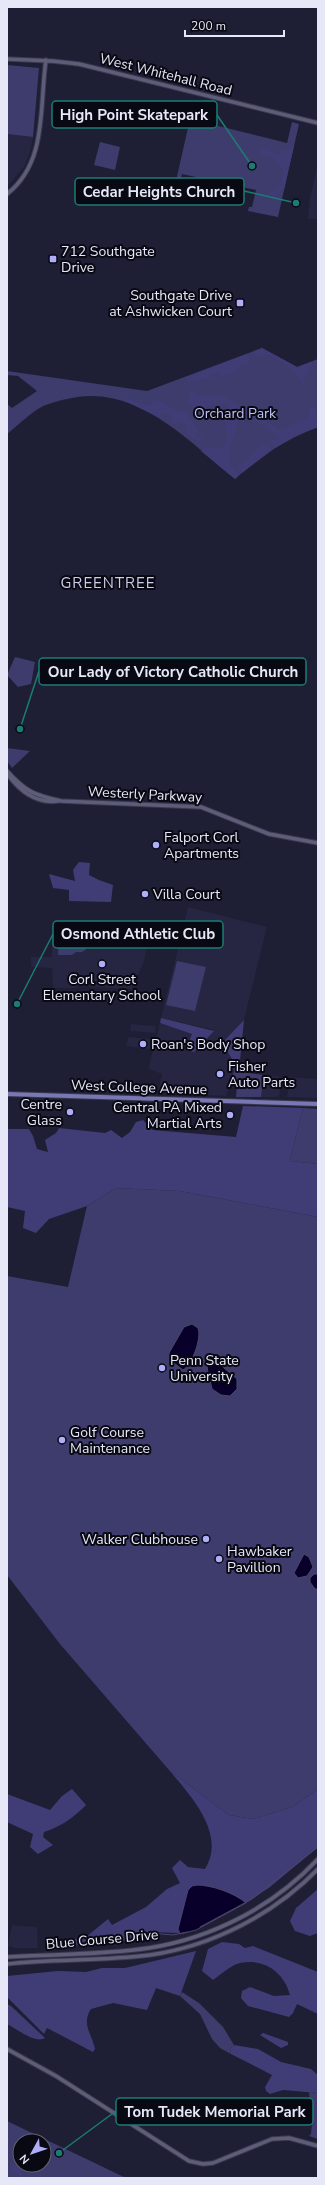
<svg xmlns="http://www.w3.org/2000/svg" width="325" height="2185" viewBox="0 0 325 2185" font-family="'Nunito Sans',sans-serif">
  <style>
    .built { fill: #262542 }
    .green { fill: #3e3c6d; fill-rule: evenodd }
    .forest { fill: #403d76 }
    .water { fill: #08002a; stroke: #4b4568 }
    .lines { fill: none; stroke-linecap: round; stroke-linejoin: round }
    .stream { stroke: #4b4568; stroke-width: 1 }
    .secondary-casing { stroke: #3a384c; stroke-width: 5.5 }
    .primary-casing { stroke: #3a384c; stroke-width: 6 }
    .secondary { stroke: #5d5d79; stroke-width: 3.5 }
    .primary { stroke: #7978b4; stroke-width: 4 }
    .poi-dot { fill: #aeaefa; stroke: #090913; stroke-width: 1.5 }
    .labels { text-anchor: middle; stroke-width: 4; stroke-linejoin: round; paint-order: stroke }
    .street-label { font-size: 14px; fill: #e6e7f7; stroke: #090913 }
    .poi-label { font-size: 14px; fill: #e6e7f7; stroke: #090913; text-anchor: start }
    .park-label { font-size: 14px; fill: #bebff4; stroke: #090913 }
    .neighbourhood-label { font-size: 15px; letter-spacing: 1px; fill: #cccdec; stroke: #090913 }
    .leader { fill: none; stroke: #1a7c75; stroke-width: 1.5 }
    .callout-dot { fill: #1a7c75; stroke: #090913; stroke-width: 1.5 }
    .callout { fill: #090913; stroke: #1a7c75; stroke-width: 1.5 }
    .callout-label { font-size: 15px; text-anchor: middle; font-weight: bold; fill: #e6e7f7 }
  </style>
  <rect width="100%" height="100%" fill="#1e1e35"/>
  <path class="built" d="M7 134 33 137 30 152 24 167 7 187Z
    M317 167 318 219H308L310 198Z
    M188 907 267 927 244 1020 222 1043 232 1059 234 1071 226 1096 158 1093 162 1074 148 1069 160 1023 192 1034 214 1030 161 1018Z
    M52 933 150 936 144 961 132 989 79 986 74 988H53L52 968 31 967V957H52Z
    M131 1024 156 1026 155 1033 130 1031Z
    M128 1037 153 1039 150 1049 126 1046Z
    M264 1075 282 1077 279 1097H261Z
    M291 1077 318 1079V1098L287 1097Z
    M12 1925 37 1927 38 1948H15L8 1946Z"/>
  <path class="green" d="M7 65 39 68 33 137 7 134Z
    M190 119 287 143 292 122 299 124 278 217 248 211 249 207H252L256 190 182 174 177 195 173 194Z
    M100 142 120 147 115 170 94 165Z
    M262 348 297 367 318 359V427C287 439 260 456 235 479 187 440 135 382 67 399 57 401 46 404 38 409 27 416 17 426 7 434V404L12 408 37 391 18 376 7 375V371L147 391Z
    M15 657 35 662 31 684 18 687 7 675Z
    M7 748 30 751 12 768 7 761Z
    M59 938 89 939C90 945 87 949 82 952H76L72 955H58Z
    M177 961 206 967 195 1011 166 1005Z
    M234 1071 264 1075 261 1097H236L237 1084 231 1083Z
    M303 1108 318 1109V1164L291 1161 290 1159Z
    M116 1188 180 1191 318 1217V1789L292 1807 253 1819 229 1815 169 1770 60 1644 7 1575V1276L68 1287 87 1206Z
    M182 1992 199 2003 223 2027 234 2045 230 2049 231 2054 220 2048 212 2039 200 2014 180 1996Z
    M309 2092 318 2093V2139L309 2136 311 2134 312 2124Z
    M7 2121 126 2178H7ZM20 2141H44V2165H20Z"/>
  <path class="forest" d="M261 146H264L263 149 280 155 281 151H286L294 146 284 189 274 196 268 194 281 186 283 170 273 158 261 154 259 149Z
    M262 348 297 367 312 362V364L304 378 305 387 293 369 269 355 255 357 254 351Z
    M247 354 250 359 246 364H241C237 374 230 374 219 376L220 372 211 375 213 377 191 382 184 378Z
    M194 390 198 396 214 395 225 397 258 414 276 428 283 430C291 423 301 422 310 416L308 408 310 407 315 410 316 417H318V427L295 436 275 448 269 441 271 439 276 440 280 438 253 418 239 411 236 430 232 439 229 463 239 475 235 479 201 451 207 447 223 448 227 435 224 417 229 404 227 402 223 407 217 403 205 407V411L202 413 199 410 192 413 190 409 192 408 187 400 190 397 188 392Z
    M126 398 149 406 155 400 163 402 178 412 186 411 198 431 195 436 199 439 202 434 205 436 198 442 187 434 185 425 181 422 176 425 171 422 172 418 166 412 158 417 123 400Z
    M266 443 272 450 242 473 238 467 253 454 251 453Z
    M79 862 90 863 89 875 99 880 113 885 111 902 69 901V890L53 888 49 874 75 881 73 870Z
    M161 1018 214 1031 194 1052 186 1050 192 1034 160 1023Z
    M244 1020 239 1071H234L232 1059 222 1043Z
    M243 1106 303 1108 290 1159 291 1161 318 1164V1217L180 1191 116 1188 87 1206 49 1219 36 1233 23 1228 25 1211 7 1207V1129H29L33 1136 37 1149 48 1152 45 1140 56 1133 59 1128 105 1133 111 1130 122 1138 130 1132 136 1122 143 1120 153 1130 236 1137Z
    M169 1770 229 1815 253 1819 292 1807 318 1789V1847L270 1887 246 1903 203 1885 178 1929 180 1933 149 1932 119 1941 50 1946V1944L86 1937 108 1919 112 1925 146 1907 167 1889 180 1883 172 1868 180 1860 188 1867 205 1869C227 1834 190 1795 169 1770Z
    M72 1789 86 1805C73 1818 62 1826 44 1832L43 1837 53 1845 38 1854 30 1847 33 1834 7 1822V1794L50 1810 62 1796Z
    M318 1889V1933L310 1936 295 1931 290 1921 296 1908Z
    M222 1942 239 1944 245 1948 253 1946 318 1972V2014L297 2004 293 2013 289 2017 248 2006 241 1998 242 1991 250 1987 274 1996 290 1995C284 1972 264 1958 240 1963 231 1965 220 1975 213 1980L202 1971 208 1949Z
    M196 1951 180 1996 156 1988 147 2010 113 2003 91 2009C81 2024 92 2034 95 2049L93 2052 47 2028 44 2034 7 1997V1976L58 1971 86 1972 102 1968H125Z
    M7 2004 11 2006 45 2038C35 2044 17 2029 7 2024Z
    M263 2033 288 2042V2045L281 2048 260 2035Z
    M234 2045 258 2049 281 2062 311 2069 318 2075V2093L283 2090 270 2094 266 2091 265 2087 272 2075 231 2054 230 2049Z
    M16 2162 20 2167 27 2165 25 2170 21 2172V2178H18V2173L12 2171 13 2165Z"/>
  <path class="water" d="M192 1324 198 1328C202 1338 192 1365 183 1370L174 1363 169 1353 184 1327Z
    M214 1354 220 1355 224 1368 237 1379V1389L230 1396 221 1395 212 1389C210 1379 206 1369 207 1359Z
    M304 1554 309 1557 313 1567 307 1576 298 1578 294 1573Z
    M314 1574H318V1589H315L310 1582V1578Z
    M197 1885C211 1885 235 1893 246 1903L196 1930 180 1934 178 1929 188 1890 192 1886Z"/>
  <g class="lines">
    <path class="stream" d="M316 1256 318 1258
      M200 1927 252 1899 318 1847
      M49 1947 117 1942 150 1933 173 1935 187 1932"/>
    <g class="secondary-casing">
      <path id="secondary" d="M7 59 52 61 79 64 318 123
        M7 194C48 162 39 106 46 60
        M7 771C26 792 34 795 61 801L201 807 269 834 318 843
        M8 775C20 791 36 804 58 801
        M7 1957C54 1954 102 1955 149 1948 213 1938 274 1906 318 1859
        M7 1964C54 1959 103 1961 150 1955 213 1946 274 1914 318 1869
        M7 2049 56 2076 189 2161 203 2164 213 2163 272 2139 289 2138 318 2146"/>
    </g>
    <g class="primary-casing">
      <path id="primary" d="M7 1094 318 1104"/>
    </g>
    <use href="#secondary" class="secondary"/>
    <use href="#primary" class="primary"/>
  </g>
  <g class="poi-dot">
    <rect x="49" y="255" width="8" height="8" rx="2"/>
    <rect x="236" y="299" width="8" height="8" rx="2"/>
    <circle cx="156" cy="845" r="4"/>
    <circle cx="145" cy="894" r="4"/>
    <circle cx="102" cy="964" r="4"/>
    <circle cx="143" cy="1044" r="4"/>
    <circle cx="220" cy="1074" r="4"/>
    <circle cx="70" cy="1112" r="4"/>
    <circle cx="230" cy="1115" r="4"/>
    <circle cx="162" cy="1368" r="4"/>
    <circle cx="62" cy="1440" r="4"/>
    <circle cx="206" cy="1539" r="4"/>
    <circle cx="219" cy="1559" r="4"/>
  </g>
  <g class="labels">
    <g class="street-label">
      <text transform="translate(166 74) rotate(14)" y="5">West Whitehall Road</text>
      <text transform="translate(145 794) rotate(3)" y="5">Westerly Parkway</text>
      <text transform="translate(139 1087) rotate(2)" y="5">West College Avenue</text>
      <text transform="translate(102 1939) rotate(-5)" y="5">Blue Course Drive</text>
    </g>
    <g class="poi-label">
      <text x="61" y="256">712 Southgate<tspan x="61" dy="16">Drive</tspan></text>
      <text x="232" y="300" text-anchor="end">Southgate Drive<tspan x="232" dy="16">at Ashwicken Court</tspan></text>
      <text x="164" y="842">Falport Corl<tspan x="164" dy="16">Apartments</tspan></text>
      <text x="153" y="899">Villa Court</text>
      <text x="102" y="984" text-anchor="middle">Corl Street<tspan x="102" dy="16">Elementary School</tspan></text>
      <text x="151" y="1049">Roan's Body Shop</text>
      <text x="228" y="1071">Fisher<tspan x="228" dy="16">Auto Parts</tspan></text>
      <text x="62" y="1109" text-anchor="end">Centre<tspan x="62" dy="16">Glass</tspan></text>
      <text x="222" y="1112" text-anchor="end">Central PA Mixed<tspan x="222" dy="16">Martial Arts</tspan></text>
      <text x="170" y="1365">Penn State<tspan x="170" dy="16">University</tspan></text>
      <text x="70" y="1437">Golf Course<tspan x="70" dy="16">Maintenance</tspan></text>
      <text x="198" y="1544" text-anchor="end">Walker Clubhouse</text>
      <text x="227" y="1556">Hawbaker<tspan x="227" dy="16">Pavillion</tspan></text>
    </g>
    <g class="park-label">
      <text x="235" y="418">Orchard Park</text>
    </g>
    <g class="neighbourhood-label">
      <text x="108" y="588">GREENTREE</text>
    </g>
  </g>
  <path class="leader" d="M252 166L217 115M296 203L244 191M20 729L39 671M17 1004L53 934M59 2153L116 2111"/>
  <g class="callout-dot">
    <circle cx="252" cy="166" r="4"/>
    <circle cx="296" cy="203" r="4"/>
    <circle cx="20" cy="729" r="4"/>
    <circle cx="17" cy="1004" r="4"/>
    <circle cx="59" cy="2153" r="4"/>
  </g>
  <g class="callout">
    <rect x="52" y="101" width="165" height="27" rx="4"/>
    <rect x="75" y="178" width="169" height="27" rx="4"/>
    <rect x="39" y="658" width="267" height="27" rx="4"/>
    <rect x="53" y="921" width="170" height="27" rx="4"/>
    <rect x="116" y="2098" width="197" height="27" rx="4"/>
  </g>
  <g class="callout-label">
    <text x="134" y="120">High Point Skatepark</text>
    <text x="159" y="197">Cedar Heights Church</text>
    <text x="173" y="677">Our Lady of Victory Catholic Church</text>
    <text x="138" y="939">Osmond Athletic Club</text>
    <text x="215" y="2117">Tom Tudek Memorial Park</text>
  </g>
  <rect width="325" height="2185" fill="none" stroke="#e6e7f7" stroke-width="16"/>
  <g transform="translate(32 2153) rotate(230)"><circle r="19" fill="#090913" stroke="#61626e"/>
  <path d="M0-3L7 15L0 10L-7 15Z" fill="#aeaefa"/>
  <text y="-6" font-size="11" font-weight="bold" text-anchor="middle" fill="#e6e7f7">N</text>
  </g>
  <path d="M185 30v6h99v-6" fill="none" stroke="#e6e7f7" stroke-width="2"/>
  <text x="191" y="30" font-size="12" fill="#e6e7f7" stroke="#090913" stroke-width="3" paint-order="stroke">200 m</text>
</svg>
